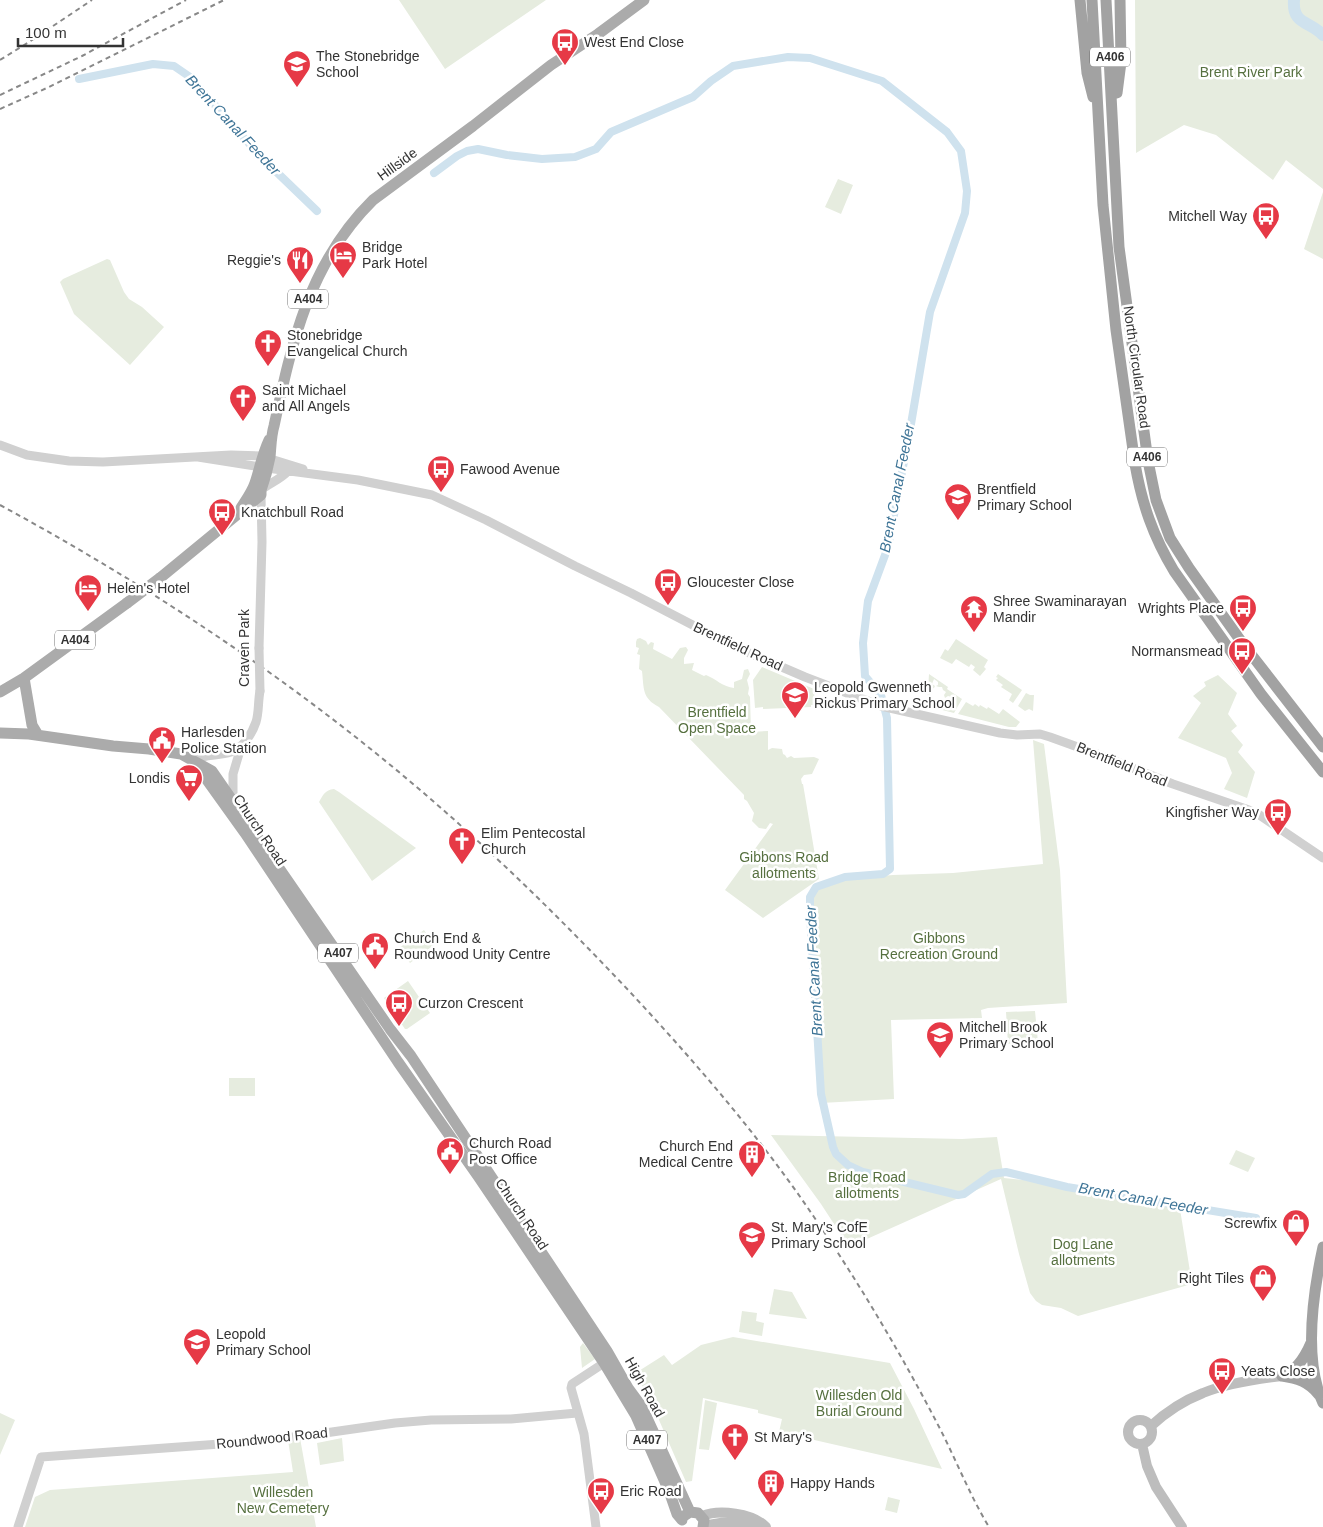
<svg xmlns="http://www.w3.org/2000/svg" width="1323" height="1527" viewBox="0 0 1323 1527" font-family="Helvetica,sans-serif">
  <style>
    .green { fill: #e6ecdf; fill-rule: evenodd }
    .lines { fill: none; stroke-linecap: round; stroke-linejoin: round }
    .canal { stroke: #cfe2ee; stroke-width: 8 }
    .river { stroke: #cfe2ee; stroke-width: 12 }
    .tertiary { stroke: #d0d0d0; stroke-width: 9 }
    .secondary { stroke: #bdbdbd; stroke-width: 10 }
    .primary { stroke: #ababab; stroke-width: 11 }
    .trunk { stroke: #a2a2a2; stroke-width: 11 }
    .rail { stroke: #888; stroke-width: 2; stroke-dasharray: 5 4; stroke-linecap: butt }
    .tertiary-bridge { stroke: #d0d0d0; stroke-width: 9 }
    .primary-bridge { stroke: #ababab; stroke-width: 11 }
    .labels { text-anchor: middle; stroke-width: 5; stroke-linejoin: round; paint-order: stroke }
    .shield { fill: #fff; stroke: #707070; stroke-width: 1 }
    .shield-label { font-size: 12px; font-weight: bold; fill: #333 }
    .poi-label { font-size: 14px; fill: #333; stroke: #fff; text-anchor: start }
    .park-label { font-size: 14px; fill: #56703f; stroke: #fff }
    .street-label { font-size: 14px; fill: #333; stroke: #fff }
    .water-label { font-size: 15px; font-style: italic; fill: #3f7597; stroke: #fff }
  </style>
  <rect width="100%" height="100%" fill="#fff"/>
  <path class="green" d="M399 0H546L445 69Z
    M1135 0H1323V189L1286 160 1273 180 1216 135 1184 125 1136 153Z
    M838 179 853 185 841 214 825 207Z
    M1323 192V259L1304 249Z
    M107 259 110 260 124 292 129 299 142 307 164 327 130 365 74 314 60 282 63 279Z
    M640 638 646 641 648 645 651 642 654 643 653 649 672 659 680 648 686 647 688 650 684 658V664L694 663 692 670 704 676 706 675C716 679 723 687 734 688V682L742 679 744 670 748 669 750 674 747 680 749 688 748 694 750 697 751 732 768 731V750L772 748 782 749 783 754 785 755 787 758 791 756 794 758 814 757 819 759 812 774 804 775 801 779 802 784H803L819 879 763 918 725 890 773 824 770 823 766 829 759 828 752 821 754 813 747 801 744 799V795L659 707C642 698 644 689 642 671L639 669 640 655 637 654 639 648 636 647V642L637 639Z
    M956 639 988 660 984 667 986 669 980 676 973 670 975 667 971 664 969 667 956 659 952 664 940 658 945 649 948 651Z
    M762 667 814 689 815 705H811V707L763 709V707L755 708 753 680Z
    M929 674 948 687 947 689 962 699 954 713 927 706ZM934 679 938 682V685L936 686 939 687H942L943 690 946 692 944 695 945 698 948 696 952 697 954 700 953 705 950 707 945 706 943 703 944 699H941L939 702 936 701H933L932 698 929 696 931 693 930 689 934 688 935 686 932 684Z
    M998 674 1022 690 1013 703 1009 700 1012 694 1001 687 1003 685 996 680 998 678 996 677Z
    M1218 675 1237 693 1228 714 1237 726 1231 731 1243 745 1238 752 1255 772 1247 798 1224 789 1232 773 1226 758 1178 738 1201 703 1193 696 1206 686 1204 682Z
    M1026 693 1030 695H1034L1033 711 1029 709 1025 711 1018 706Z
    M966 702 973 706 975 704 979 707 980 705 987 709 988 707 999 714 1003 709 1020 722 1016 727H1009L958 714Z
    M1033 740 1044 744 1060 870 1067 1003 988 1008 981 1010 982 1018 891 1020 894 1099 821 1103 818 1093 808 895 820 888 846 879 893 875 953 873 1043 864Z
    M334 789 339 792 416 848 372 881 319 802C323 795 325 790 334 789Z
    M424 930 434 945 410 963 399 948Z
    M408 981 430 1013 407 1029H405L384 998Z
    M1035 1011 1038 1042 1008 1044 1006 1012Z
    M229 1078H255V1096H229Z
    M771 1135 962 1139 997 1137 1004 1178 1034 1181 1062 1188 1180 1209 1192 1284 1078 1316 1061 1308 1042 1305 1036 1301 1030 1293 1019 1254 1001 1179 849 1247 821 1204Z
    M1236 1150 1255 1158 1248 1172 1229 1164Z
    M774 1289 792 1292 807 1319 769 1314Z
    M742 1311 757 1313 756 1321 764 1323 762 1336 739 1332Z
    M733 1337 890 1363 914 1409 942 1469 779 1432 782 1419 758 1413V1410L703 1398 692 1481 686 1482 649 1397 634 1374 664 1355 672 1365 701 1345Z
    M583 1343 595 1359 582 1368 580 1347Z
    M705 1400 717 1403 709 1450 699 1449Z
    M0 1413 15 1420 0 1455Z
    M300 1438 316 1527H25L35 1497 50 1490 293 1472 288 1440Z
    M342 1438 344 1461 320 1465 317 1443Z
    M888 1497 900 1500 897 1513 885 1510Z"/>
  <g class="lines">
    <path class="canal" d="M79 79 153 64 174 66 190 77 262 158 317 211
      M434 173 457 156 467 151 478 149 507 155 542 159 575 157 596 149 611 132 693 97 711 81 733 66 788 57 810 58 882 81 947 132 961 151 967 191 965 213 930 312 911 424 888 547 868 601 863 643 865 676 881 695 887 718 890 869 883 874 845 877 816 887 810 897V914L821 1094 833 1147 836 1154 848 1165 863 1172 958 1195 964 1194 992 1174 1006 1172 1067 1187 1256 1218"/>
    <path class="river" d="M1294 0C1292 25 1310 21 1323 35"/>
    <path class="tertiary" d="M0 445 27 455 69 461 103 462 231 455 261 456 303 469
      M198 457 267 468 358 480 432 495 486 520 575 566 631 593 733 646 805 677 881 706 1000 733 1017 735 1040 734 1050 737 1097 754 1173 784 1246 809 1258 814 1323 858
      M261 490C270 483 281 479 288 471
      M259 648 262 542 261 495
      M193 760C205 754 218 756 231 752 243 748 252 734 256 722 259 713 258 701 260 691
      M233 799V774L241 747
      M18 1527 41 1457 234 1443 311 1435 395 1423 431 1420 511 1419 577 1413
      M596 1527 584 1434 571 1388 572 1384 604 1363"/>
    <path class="secondary" d="M1128 1432a12 12 0 1 1 24 0a12 12 0 1 1-24 0Z
      M1151 1426C1165 1413 1185 1400 1203 1393 1227 1383 1256 1379 1282 1376
      M1142 1444 1147 1466 1156 1487 1182 1527
      M702 1516C719 1509 753 1513 766 1527
      M703 1526C722 1522 738 1519 756 1527"/>
    <path class="primary" d="M241 508C246 500 252 492 255 483 260 468 262 455 269 440
      M160 578 261 495V490C265 479 268 468 270 457 271 447 271 436 274 426 292 342 309 263 373 200L473 126 551 65 598 34 644 0
      M24 678 32 725 38 735
      M0 692 24 678 127 603
      M0 733 29 734 113 746 149 749 181 754 212 771 390 1029 411 1056 607 1351 628 1388 642 1407 690 1512
      M197 763 202 773 245 833 398 1062 478 1176 604 1363 636 1416 669 1491 677 1514 682 1520
      M684 1516 690 1512 698 1513 704 1520 703 1527"/>
    <path class="trunk" d="M1080 0 1087 73 1093 97
      M1092 0 1103 205 1116 330 1135 464C1142 504 1153 536 1174 571L1261 694 1323 772
      M1106 0 1119 247 1148 461 1156 500 1170 538 1189 568 1243 644 1323 747
      M1117 93 1121 62 1120 0
      M1323 1247C1313 1293 1303 1359 1323 1403
      M1282 1376C1297 1371 1305 1357 1311 1343
      M1282 1376C1297 1378 1309 1382 1319 1395"/>
    <path class="rail" d="M0 60 29 42 92 0
      M0 95 82 56 186 0
      M0 109 49 87 224 0
      M0 505C151 587 296 683 426 795 498 857 565 923 630 992 696 1063 760 1137 814 1217 859 1283 900 1352 937 1423 955 1457 969 1494 989 1527"/>
    <path class="tertiary-bridge" d="M259 648 260 691"/>
    <path class="primary-bridge" d="M127 603 160 578"/>
  </g>
  <defs>
    <g id="bus-pin" transform="scale(1.4375)"><path d="M0 17L-7.5 6A9.5 9.5 0 1 1 7.5 6Z" fill="#e63946" stroke="#fff"/><path d="M-5-6H5V4H4V6H2V4H-2V6H-4V4H-5ZM-3.5-4V0h7V-4ZM-3.5 1.2v1.5H-2V1.2ZM2 1.2v1.5H3.5V1.2Z" fill="#fff"/></g>
    <g id="school-pin" transform="scale(1.4375)"><path d="M0 17L-7.5 6A9.5 9.5 0 1 1 7.5 6Z" fill="#e63946" stroke="#fff"/><path d="M0-5L7-2L0 1L-7-2ZM-4 1L0 2.5L4 1V4Q0 6-4 4Z" fill="#fff"/></g>
    <g id="hotel-pin" transform="scale(1.4375)"><path d="M0 17L-7.5 6A9.5 9.5 0 1 1 7.5 6Z" fill="#e63946" stroke="#fff"/><path d="M-6-4.5h1.5V1H6V5H4.5V3h-9V5H-6ZM-4 0a1.8 1.8 0 1 1 3.6 0ZM.5 0V-2.5h3Q6-2.5 6 0Z" fill="#fff"/></g>
    <g id="restaurant-pin" transform="scale(1.4375)"><path d="M0 17L-7.5 6A9.5 9.5 0 1 1 7.5 6Z" fill="#e63946" stroke="#fff"/><path d="M-5-6h1v4h1v-4h1v4h1v-4h1v5L-1.5 .5V6h-2V.5L-5-1ZM5-6V6H3V1.5H1.5Q1.5-4 5-6Z" fill="#fff"/></g>
    <g id="church-pin" transform="scale(1.4375)"><path d="M0 17L-7.5 6A9.5 9.5 0 1 1 7.5 6Z" fill="#e63946" stroke="#fff"/><path d="M-1.2-6h2.4v3.5h3.3v2.4h-3.3V6h-2.4V-.1h-3.3v-2.4h3.3Z" fill="#fff"/></g>
    <g id="temple-pin" transform="scale(1.4375)"><path d="M0 17L-7.5 6A9.5 9.5 0 1 1 7.5 6Z" fill="#e63946" stroke="#fff"/><path d="M0-6L5-2H3V0L6.5 2.5H4V6H1.5V3h-3V6H-4V2.5H-6.5L-3 0V-2H-5Z" fill="#fff"/></g>
    <g id="civic-pin" transform="scale(1.4375)"><path d="M0 17L-7.5 6A9.5 9.5 0 1 1 7.5 6Z" fill="#e63946" stroke="#fff"/><path d="M-.6-6.5H3V-4.5H.6V-3L4-1V1h2V6H-6V1h2V-1L-.6-3ZM-1.2 2.5V6h2.4V2.5Z" fill="#fff"/></g>
    <g id="supermarket-pin" transform="scale(1.4375)"><path d="M0 17L-7.5 6A9.5 9.5 0 1 1 7.5 6Z" fill="#e63946" stroke="#fff"/><path d="M-6-5.5h2.5l.6 2H6L4.5 2H-2.5L-4.4-4H-6ZM-1.5 3.2a1.3 1.3 0 1 0 .1 0ZM3 3.2a1.3 1.3 0 1 0 .1 0Z" fill="#fff"/></g>
    <g id="building-pin" transform="scale(1.4375)"><path d="M0 17L-7.5 6A9.5 9.5 0 1 1 7.5 6Z" fill="#e63946" stroke="#fff"/><path d="M-4-6H4V6H1V3H-1V6H-4ZM-2.5-4.3h1.7v1.8h-1.7ZM.8-4.3h1.7v1.8H.8ZM-2.5-1h1.7V.8h-1.7ZM.8-1h1.7V.8H.8Z" fill="#fff"/></g>
    <g id="shop-pin" transform="scale(1.4375)"><path d="M0 17L-7.5 6A9.5 9.5 0 1 1 7.5 6Z" fill="#e63946" stroke="#fff"/><path d="M-5-2.5h2.3a2.7 3.5 0 0 1 5.4 0H5L5.5 6h-11ZM-1.5-2.5h3a1.5 2.3 0 0 0-3 0Z" fill="#fff"/></g>
  </defs>
  <g fill-rule="evenodd">
    <use href="#bus-pin" x="565" y="42"/>
    <use href="#school-pin" x="297" y="64"/>
    <use href="#bus-pin" x="1266" y="216"/>
    <use href="#hotel-pin" x="343" y="255"/>
    <use href="#restaurant-pin" x="300" y="260"/>
    <use href="#church-pin" x="268" y="343"/>
    <use href="#church-pin" x="243" y="398"/>
    <use href="#bus-pin" x="441" y="469"/>
    <use href="#school-pin" x="958" y="497"/>
    <use href="#bus-pin" x="222" y="512"/>
    <use href="#bus-pin" x="668" y="582"/>
    <use href="#hotel-pin" x="88" y="588"/>
    <use href="#bus-pin" x="1243" y="608"/>
    <use href="#temple-pin" x="974" y="609"/>
    <use href="#bus-pin" x="1242" y="651"/>
    <use href="#school-pin" x="795" y="695"/>
    <use href="#civic-pin" x="162" y="740"/>
    <use href="#supermarket-pin" x="189" y="778"/>
    <use href="#bus-pin" x="1278" y="812"/>
    <use href="#church-pin" x="462" y="841"/>
    <use href="#civic-pin" x="375" y="946"/>
    <use href="#bus-pin" x="399" y="1003"/>
    <use href="#school-pin" x="940" y="1035"/>
    <use href="#civic-pin" x="450" y="1151"/>
    <use href="#building-pin" x="752" y="1154"/>
    <use href="#shop-pin" x="1296" y="1223"/>
    <use href="#school-pin" x="752" y="1235"/>
    <use href="#shop-pin" x="1263" y="1278"/>
    <use href="#school-pin" x="197" y="1342"/>
    <use href="#bus-pin" x="1222" y="1371"/>
    <use href="#church-pin" x="735" y="1437"/>
    <use href="#building-pin" x="771" y="1483"/>
    <use href="#bus-pin" x="601" y="1491"/>
  </g>
  <g class="labels">
    <g class="shield">
      <rect x="1090" y="47.5" width="40" height="19" rx="4"/>
      <rect x="288" y="289.5" width="40" height="19" rx="4"/>
      <rect x="1127" y="447.5" width="40" height="19" rx="4"/>
      <rect x="55" y="630.5" width="40" height="19" rx="4"/>
      <rect x="318" y="943.5" width="40" height="19" rx="4"/>
      <rect x="627" y="1430.5" width="40" height="19" rx="4"/>
    </g>
    <g class="shield-label">
      <text x="1110" y="61">A406</text>
      <text x="308" y="303">A404</text>
      <text x="1147" y="461">A406</text>
      <text x="75" y="644">A404</text>
      <text x="338" y="957">A407</text>
      <text x="647" y="1444">A407</text>
    </g>
    <g class="poi-label">
      <text x="584" y="47">West End Close</text>
      <text x="316" y="61">The Stonebridge<tspan x="316" dy="16">School</tspan></text>
      <text x="1247" y="221" text-anchor="end">Mitchell Way</text>
      <text x="362" y="252">Bridge<tspan x="362" dy="16">Park Hotel</tspan></text>
      <text x="281" y="265" text-anchor="end">Reggie's</text>
      <text x="287" y="340">Stonebridge<tspan x="287" dy="16">Evangelical Church</tspan></text>
      <text x="262" y="395">Saint Michael<tspan x="262" dy="16">and All Angels</tspan></text>
      <text x="460" y="474">Fawood Avenue</text>
      <text x="977" y="494">Brentfield<tspan x="977" dy="16">Primary School</tspan></text>
      <text x="241" y="517">Knatchbull Road</text>
      <text x="687" y="587">Gloucester Close</text>
      <text x="107" y="593">Helen's Hotel</text>
      <text x="993" y="606">Shree Swaminarayan<tspan x="993" dy="16">Mandir</tspan></text>
      <text x="1224" y="613" text-anchor="end">Wrights Place</text>
      <text x="1223" y="656" text-anchor="end">Normansmead</text>
      <text x="814" y="692">Leopold Gwenneth<tspan x="814" dy="16">Rickus Primary School</tspan></text>
      <text x="181" y="737">Harlesden<tspan x="181" dy="16">Police Station</tspan></text>
      <text x="170" y="783" text-anchor="end">Londis</text>
      <text x="1259" y="817" text-anchor="end">Kingfisher Way</text>
      <text x="481" y="838">Elim Pentecostal<tspan x="481" dy="16">Church</tspan></text>
      <text x="394" y="943">Church End &amp;<tspan x="394" dy="16">Roundwood Unity Centre</tspan></text>
      <text x="418" y="1008">Curzon Crescent</text>
      <text x="959" y="1032">Mitchell Brook<tspan x="959" dy="16">Primary School</tspan></text>
      <text x="469" y="1148">Church Road<tspan x="469" dy="16">Post Office</tspan></text>
      <text x="733" y="1151" text-anchor="end">Church End<tspan x="733" dy="16">Medical Centre</tspan></text>
      <text x="1277" y="1228" text-anchor="end">Screwfix</text>
      <text x="771" y="1232">St. Mary's CofE<tspan x="771" dy="16">Primary School</tspan></text>
      <text x="1244" y="1283" text-anchor="end">Right Tiles</text>
      <text x="216" y="1339">Leopold<tspan x="216" dy="16">Primary School</tspan></text>
      <text x="1241" y="1376">Yeats Close</text>
      <text x="754" y="1442">St Mary's</text>
      <text x="790" y="1488">Happy Hands</text>
      <text x="620" y="1496">Eric Road</text>
    </g>
    <g class="park-label">
      <text x="1251" y="77">Brent River Park</text>
      <text x="717" y="717">Brentfield<tspan x="717" dy="16">Open Space</tspan></text>
      <text x="784" y="862">Gibbons Road<tspan x="784" dy="16">allotments</tspan></text>
      <text x="939" y="943">Gibbons<tspan x="939" dy="16">Recreation Ground</tspan></text>
      <text x="867" y="1182">Bridge Road<tspan x="867" dy="16">allotments</tspan></text>
      <text x="1083" y="1249">Dog Lane<tspan x="1083" dy="16">allotments</tspan></text>
      <text x="859" y="1400">Willesden Old<tspan x="859" dy="16">Burial Ground</tspan></text>
      <text x="283" y="1497">Willesden<tspan x="283" dy="16">New Cemetery</tspan></text>
    </g>
    <g class="street-label">
      <text transform="translate(397 164) rotate(-36)" y="5">Hillside</text>
      <text transform="translate(1137 367) rotate(82)" y="5">North Circular Road</text>
      <text transform="translate(738 646) rotate(25)" y="5">Brentfield Road</text>
      <text transform="translate(244 648) rotate(-90)" y="5">Craven Park</text>
      <text transform="translate(1122 764) rotate(22)" y="5">Brentfield Road</text>
      <text transform="translate(260 830) rotate(56)" y="5">Church Road</text>
      <text transform="translate(522 1214) rotate(56)" y="5">Church Road</text>
      <text transform="translate(645 1387) rotate(61)" y="5">High Road</text>
      <text transform="translate(272 1438) rotate(-6)" y="5">Roundwood Road</text>
    </g>
    <g class="water-label">
      <text transform="translate(233 125) rotate(47)" y="5">Brent Canal Feeder</text>
      <text transform="translate(897 488) rotate(-79)" y="5">Brent Canal Feeder</text>
      <text transform="translate(814 971) rotate(-93)" y="5">Brent Canal Feeder</text>
      <text transform="translate(1143 1199) rotate(10)" y="5">Brent Canal Feeder</text>
    </g>
  </g>
  <path d="M18 38v8h105v-8" fill="none" stroke="#333333" stroke-width="2.5"/>
  <text x="25" y="38" font-size="15" fill="#333333" stroke="#ffffff" stroke-width="4" paint-order="stroke">100 m</text>
</svg>
